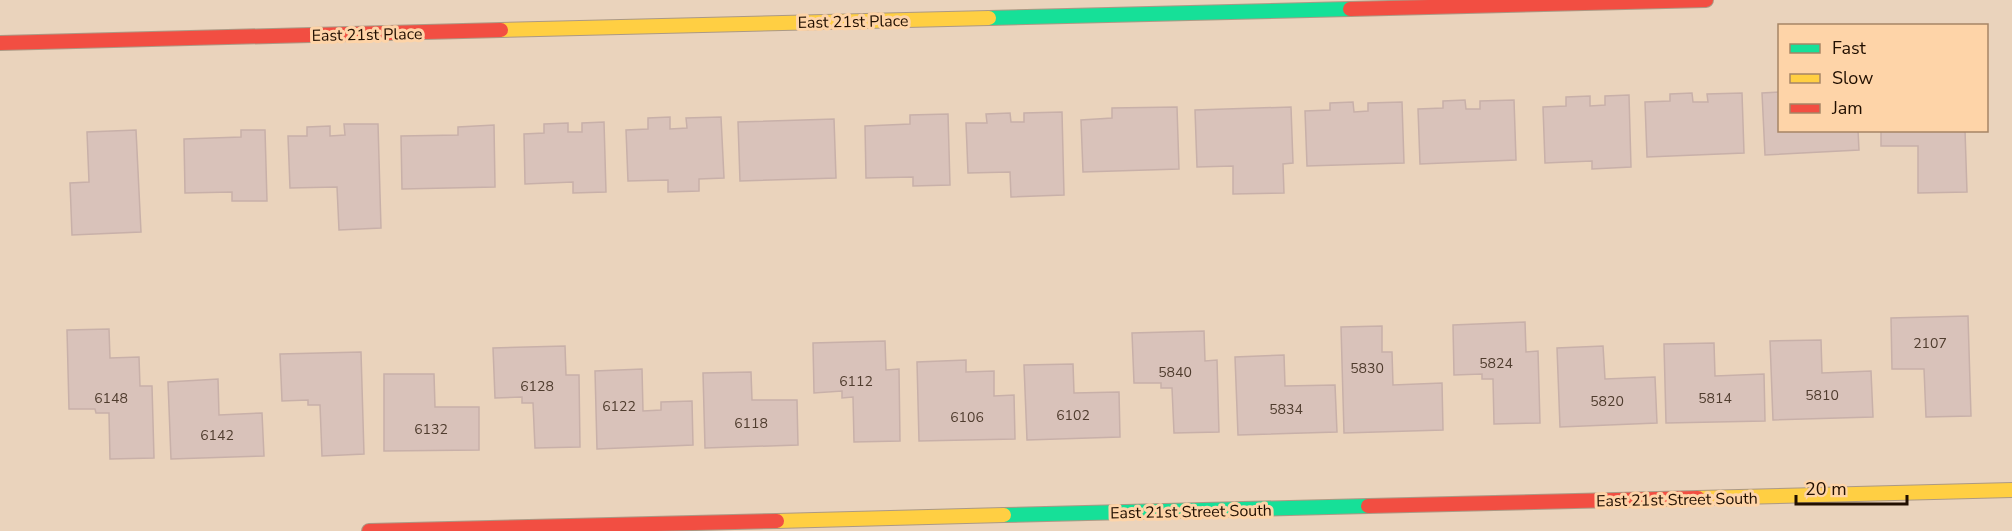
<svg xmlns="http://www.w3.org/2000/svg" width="2012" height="531" viewBox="0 0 2012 531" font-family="'Nunito Sans',sans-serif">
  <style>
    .building { fill: #d9c2ba; stroke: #c8b0a9; stroke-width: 1.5 }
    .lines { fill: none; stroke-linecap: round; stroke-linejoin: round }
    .fast-casing { stroke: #ac9984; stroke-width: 16 }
    .slow-casing { stroke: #ac9984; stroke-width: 16 }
    .jam-casing { stroke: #ac9984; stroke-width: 16 }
    .fast { stroke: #16e098; stroke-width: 14 }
    .slow { stroke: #ffcf43; stroke-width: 14 }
    .jam { stroke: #f24e42; stroke-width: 14 }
    .labels { text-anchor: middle; stroke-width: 6; stroke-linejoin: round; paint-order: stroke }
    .number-label { font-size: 14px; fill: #4f3c2e }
    .street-label { font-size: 16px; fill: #210f00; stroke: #fed4a8 }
  </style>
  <rect width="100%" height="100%" fill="#ead3bc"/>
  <path class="building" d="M1780 92V130H1858L1859 150 1765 155 1762 93Z
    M1692 93 1693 102H1708L1707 94 1742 93 1744 153 1647 157 1645 102 1670 101V94Z
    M1629 95 1631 167 1592 169V161L1545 163 1543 107 1566 106V97L1590 96V106L1605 105V96Z
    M1465 100 1466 109H1480V101L1514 100 1516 160 1420 164 1418 109 1443 108V101Z
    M1353 102 1354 112 1368 111V103L1402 102 1404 163 1307 166 1305 111 1330 110V103Z
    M1177 107 1179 169 1083 172 1081 120 1112 118V108Z
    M1291 107 1293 163 1283 164 1284 193 1233 194V166L1197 167 1195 110Z
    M1062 112 1064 195 1011 197 1010 172 968 173 966 123H987L986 114 1010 113 1011 122H1024V113Z
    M948 114 950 185 913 186V177L866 178 865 126 910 124V115Z
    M670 117V129L687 128 686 118 721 117 724 178 699 179V191L668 192V180L628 181 626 130 648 129V118Z
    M834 119 836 178 740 181 738 122Z
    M604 122 606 192 573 193V182L525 184 524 134 544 133V124L568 123V132H582V123Z
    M344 124H378L381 228 339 230 337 187 290 188 288 136H307V127L330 126V136L345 135Z
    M494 125 495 187 402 189 401 136 458 135V127Z
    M136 130 141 232 72 235 70 183 89 182 87 132Z
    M241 130H265L267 201H232V192L185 193 184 139 241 137Z
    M1881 130H1965L1967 192 1918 193V146H1881Z
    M1968 316 1971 416 1926 417 1924 369H1892L1891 318Z
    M1525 322 1526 352 1538 351 1540 423 1494 424 1493 379H1482V374L1454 375 1453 325Z
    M1382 326V352H1392L1393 385 1442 383 1443 430 1344 433 1341 327Z
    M109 329 110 358 139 357 140 386H152L154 458 110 459 109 413H96L95 409H69L67 330Z
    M1204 331 1205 361 1217 360 1219 432 1174 433 1172 388H1161V383H1134L1132 333Z
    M1821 340 1822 373 1871 371 1873 417 1773 420 1770 341Z
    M885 341 886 370 899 369 900 441 854 442 853 397 842 398V391L814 393 813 343Z
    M1714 343 1715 376 1764 374 1765 421 1666 423 1664 344Z
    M565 346 566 375H579L580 447 535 448 533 403H522V397L495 398 493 348Z
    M1603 346 1605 379 1655 377 1657 423 1560 427 1557 348Z
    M361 352 364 454 322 456 320 405H308V400L282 401 280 354Z
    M1284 355 1285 386 1335 385 1337 432 1238 435 1235 357Z
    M966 360V372L994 371V396L1014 395 1015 439 919 441 917 362Z
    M1073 364 1074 393 1119 392 1120 437 1027 440 1024 365Z
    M642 369 643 411 661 410V402L692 401 693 445 597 449 595 371Z
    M751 372 752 400H797L798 445 705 448 703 373Z
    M384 374H434L435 407H479V450L384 451Z
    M218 379 219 415 262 413 264 456 171 459 168 382Z"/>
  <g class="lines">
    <g class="fast-casing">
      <path id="fast" d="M989 18 1350 9
        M1004 515 1368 506"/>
    </g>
    <g class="slow-casing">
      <path id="slow" d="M501 30 989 18
        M1698 498 2012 490
        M777 521 1004 515"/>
    </g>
    <g class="jam-casing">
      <path id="jam" d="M1350 9 1706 0
        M0 43 501 30
        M1368 506 1698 498
        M369 531 777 521"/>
    </g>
    <use href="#fast" class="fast"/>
    <use href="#slow" class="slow"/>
    <use href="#jam" class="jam"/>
  </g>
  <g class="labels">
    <g class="number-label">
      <text x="1930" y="348">2107</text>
      <text x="1496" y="368">5824</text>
      <text x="1367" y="373">5830</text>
      <text x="1175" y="377">5840</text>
      <text x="856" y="386">6112</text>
      <text x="537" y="391">6128</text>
      <text x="1822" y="400">5810</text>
      <text x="111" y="403">6148</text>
      <text x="1715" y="403">5814</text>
      <text x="1607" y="406">5820</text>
      <text x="619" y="411">6122</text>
      <text x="1286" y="414">5834</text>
      <text x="1073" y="420">6102</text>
      <text x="967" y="422">6106</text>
      <text x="751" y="428">6118</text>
      <text x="431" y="434">6132</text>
      <text x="217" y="440">6142</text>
    </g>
    <g class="street-label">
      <text transform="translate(853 21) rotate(-1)" y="6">East 21st Place</text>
      <text transform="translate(367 34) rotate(-1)" y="6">East 21st Place</text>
      <text transform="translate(1677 499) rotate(-1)" y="6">East 21st Street South</text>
      <text transform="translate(1191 511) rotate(-1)" y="6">East 21st Street South</text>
    </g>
  </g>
  <rect x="1778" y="24" width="210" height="108" fill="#fed4a8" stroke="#a68565" stroke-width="1.5"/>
  <rect x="1790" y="44" width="30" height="9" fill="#16e098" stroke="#a68565" stroke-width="1.5"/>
  <text x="1832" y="54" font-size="18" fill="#210f00">Fast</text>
  <rect x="1790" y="74" width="30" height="9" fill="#ffcf43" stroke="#a68565" stroke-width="1.5"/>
  <text x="1832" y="84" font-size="18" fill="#210f00">Slow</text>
  <rect x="1790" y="104" width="30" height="9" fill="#f24e42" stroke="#a68565" stroke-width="1.5"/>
  <text x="1832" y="114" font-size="18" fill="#210f00">Jam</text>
  <path d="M1796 495v9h111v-9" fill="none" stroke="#210f00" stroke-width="3"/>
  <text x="1805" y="495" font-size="18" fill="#210f00" stroke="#fed4a8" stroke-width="4.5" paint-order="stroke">20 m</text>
</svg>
